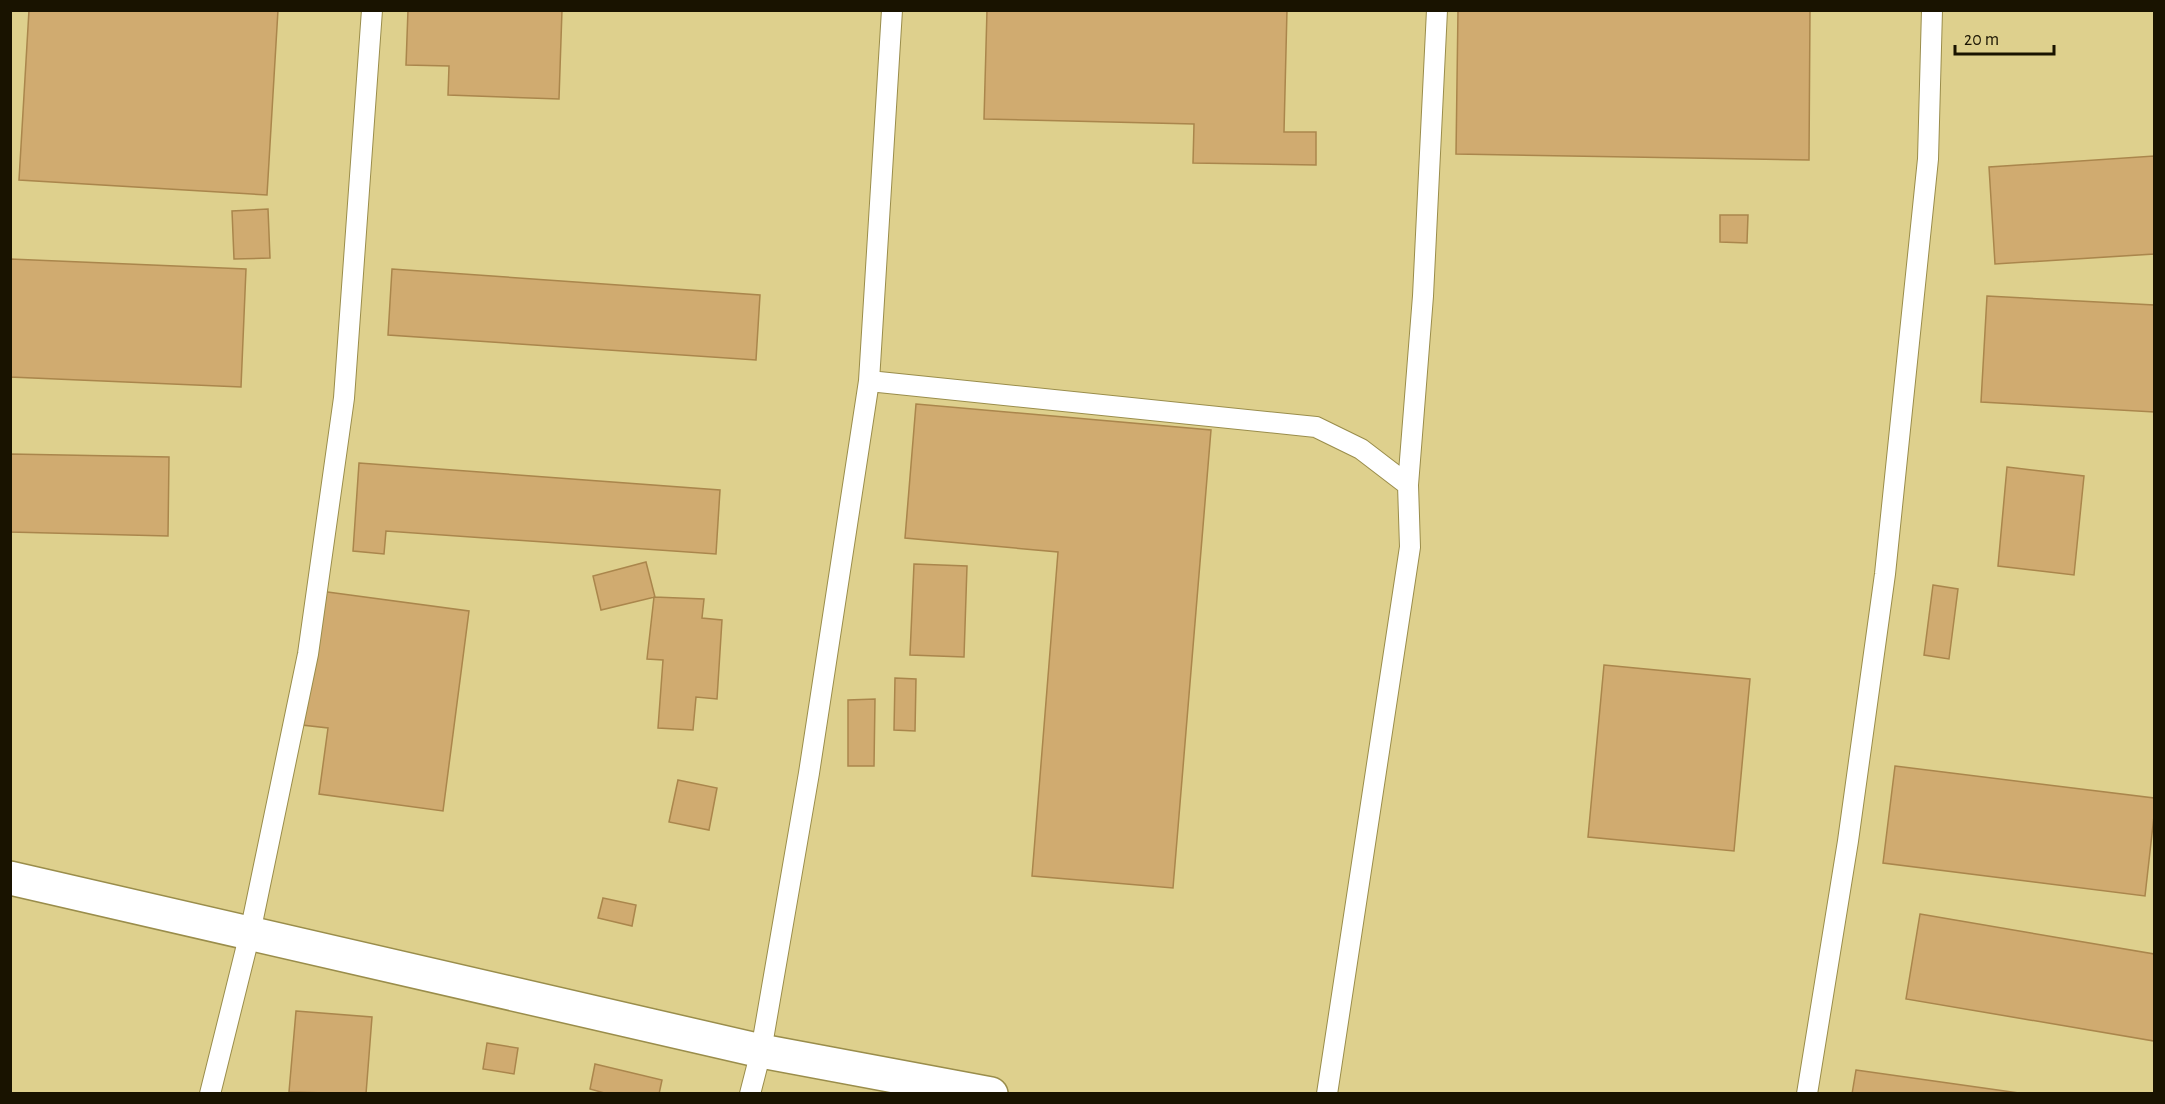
<svg xmlns="http://www.w3.org/2000/svg" width="2165" height="1104" viewBox="0 0 2165 1104" font-family="'Alegreya Sans',sans-serif">
  <style>
    .building { fill: #d0ab70; stroke: #aa864c; stroke-width: 1.5 }
    .lines { fill: none; stroke-linecap: round; stroke-linejoin: round }
    .service-casing { stroke: #9a8d4b; stroke-width: 22 }
    .minor-casing { stroke: #9a8d4b; stroke-width: 36 }
    .service { stroke: #fff; stroke-width: 20 }
    .minor { stroke: #fff; stroke-width: 33 }
  </style>
  <rect width="100%" height="100%" fill="#ded08d"/>
  <path class="building" d="M29 10H278L267 195 19 180Z
    M408 10H562L559 99 448 95 449 66 406 65Z
    M987 10H1287L1284 132H1316V165L1193 163 1194 124 984 119Z
    M1458 10H1810L1809 160 1456 154Z
    M2154 156V254L1995 264 1989 167Z
    M268 209 270 258 234 259 232 211Z
    M1720 215H1748L1747 243 1720 242Z
    M10 259 246 269 241 387 10 377Z
    M392 269 760 295 756 360 388 335Z
    M1987 296 2154 305V412L1981 402Z
    M916 404 1211 430 1173 888 1032 876 1058 552 905 538Z
    M10 454 169 457 168 536 10 532Z
    M359 463 720 490 716 554 386 531 384 554 353 551Z
    M2007 467 2084 476 2074 575 1998 566Z
    M646 562 655 597 601 610 593 576Z
    M914 564 967 566 964 657 910 655Z
    M1933 585 1958 589 1949 659 1924 655Z
    M320 591 469 611 443 811 319 794 328 728 302 725Z
    M654 597 704 599 702 618 722 620 717 699 696 697 693 730 658 728 663 660 647 659Z
    M1604 665 1750 679 1734 851 1588 837Z
    M895 678 916 679 915 731 894 730Z
    M875 699 874 766H848V700Z
    M1895 766 2154 798V816L2145 896 1883 863Z
    M678 780 717 788 709 830 669 822Z
    M603 898 636 905 632 926 598 918Z
    M1920 914 2154 954V1041L1906 999Z
    M296 1011 372 1017 366 1094 289 1092Z
    M487 1043 518 1048 514 1074 483 1069Z
    M595 1064 662 1080 659 1094H608L590 1089Z
    M1856 1070 2026 1094H1852Z"/>
  <g class="lines">
    <g class="service-casing">
      <path id="service" d="M869 381 1316 427 1361 449 1408 485
        M210 1094 250 933 308 654 344 398 372 10
        M750 1094 761 1051 809 773 869 381 892 10
        M1327 1094 1410 547 1408 485 1423 296 1437 10
        M1807 1094 1848 841 1885 574 1928 159 1932 10"/>
    </g>
    <g class="minor-casing">
      <path id="minor" d="M10 878 761 1051 991 1094"/>
    </g>
    <use href="#service" class="service"/>
    <use href="#minor" class="minor"/>
  </g>
  <rect width="2165" height="1104" fill="none" stroke="#191300" stroke-width="24"/>
  <path d="M1955 45v9h99v-9" fill="none" stroke="#191300" stroke-width="3"/>
  <text x="1964" y="45" font-size="18" fill="#191300" stroke="#ded08d" stroke-width="4.5" paint-order="stroke">20 m</text>
</svg>
